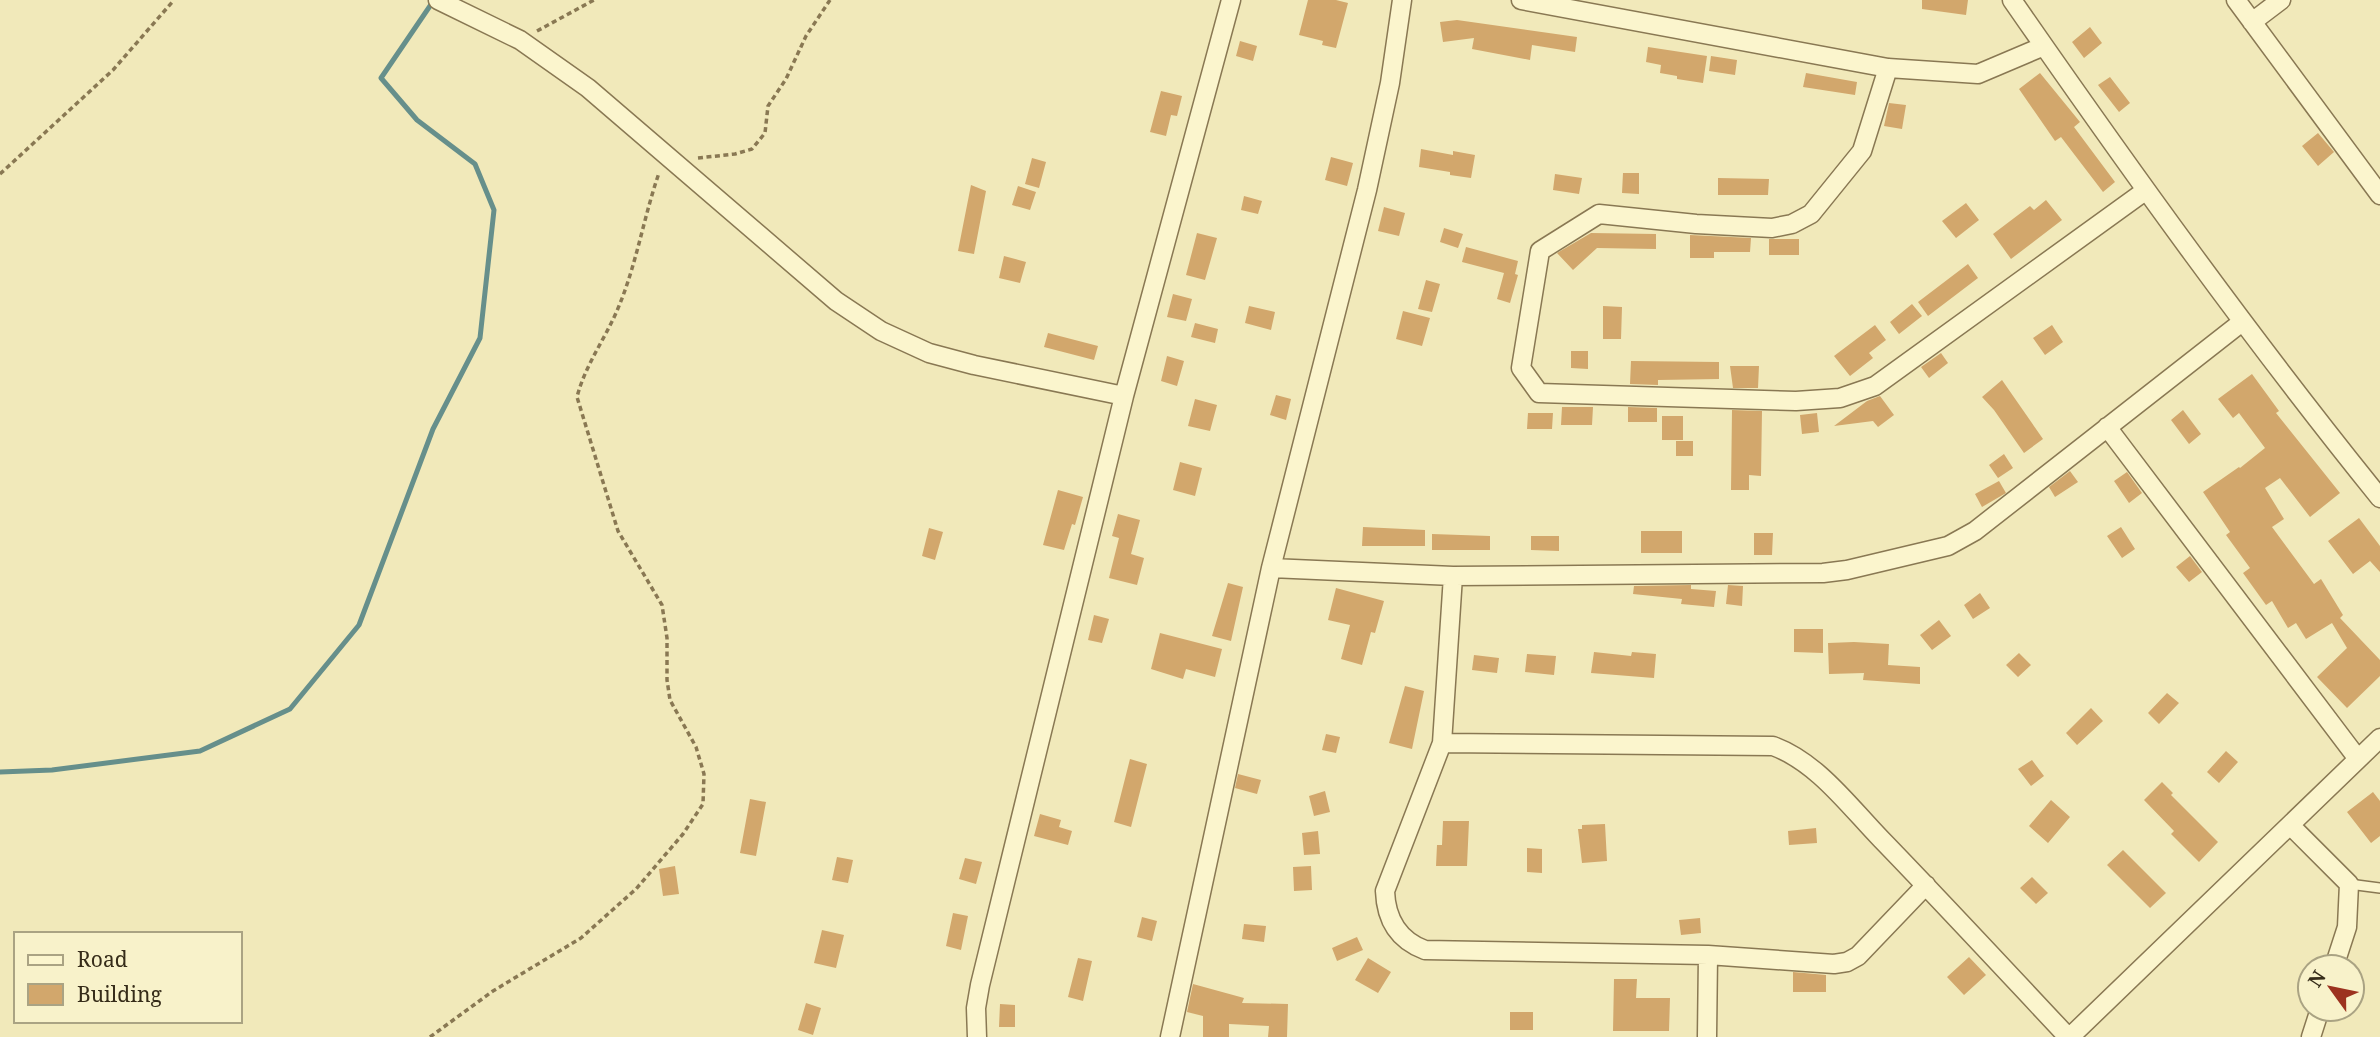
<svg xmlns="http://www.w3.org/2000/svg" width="2380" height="1037" viewBox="0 0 2380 1037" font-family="'Noto Serif',serif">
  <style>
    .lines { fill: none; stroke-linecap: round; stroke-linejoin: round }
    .stream { stroke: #668f8b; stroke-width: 5 }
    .building { fill: #d2a76c }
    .service-casing { stroke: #897853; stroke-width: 12 }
    .minor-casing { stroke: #897853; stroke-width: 21 }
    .path { stroke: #897853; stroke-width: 3.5; stroke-dasharray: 5 3.5; stroke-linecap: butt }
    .service { stroke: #fbf5cd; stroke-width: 9 }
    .minor { stroke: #fbf5cd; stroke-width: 18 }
  </style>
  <rect width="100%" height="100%" fill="#f1e9ba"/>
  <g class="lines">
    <path class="stream" d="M0 772 52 770 200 751 290 709 359 625 433 429 480 338 494 210 475 164 417 120 381 78 434 0"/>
  </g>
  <path class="building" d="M1308 0H1336L1348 3 1336 48 1322 45 1323 41 1299 35Z
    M1922 0H1968L1966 15 1922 9Z
    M1457 20 1577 37 1575 52 1532 45 1530 60 1472 49 1474 38 1443 42 1440 22Z
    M2090 27 2102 43 2084 58 2072 42Z
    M1240 41 1257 46 1253 61 1236 56Z
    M1648 47 1707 56 1703 83 1677 79V76L1660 73 1661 65 1646 62Z
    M1711 56 1737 60 1735 75 1709 71Z
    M1806 73 1857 82 1855 95 1803 87Z
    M2040 73 2080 122 2074 127 2115 182 2103 192 2061 137 2055 141 2019 89Z
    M2110 77 2130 103 2119 112 2098 85Z
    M1161 91 1182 96 1177 116 1171 115 1166 136 1150 132Z
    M1889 103 1906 105 1902 129 1884 126Z
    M2318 133 2334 152 2318 166 2302 146Z
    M1421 149 1453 155V151L1475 155 1471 178 1450 175V172L1419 167Z
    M1331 157 1353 163 1347 186 1325 180Z
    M1032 158 1046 162 1039 188 1025 184Z
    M1623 173H1639V194L1622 193Z
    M1555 174 1582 178 1579 194 1553 190Z
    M1718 178 1769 179 1768 195H1718Z
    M971 185 986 191 974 254 958 251Z
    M1018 186 1036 192 1030 210 1012 205Z
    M1244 196 1262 201 1258 214 1241 210Z
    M2046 200 2062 220 2011 259 1993 234 2030 206 2034 210Z
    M1966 203 1979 220 1956 238 1942 221Z
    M1384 207 1405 213 1399 236 1378 231Z
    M1444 228 1463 234 1458 248 1440 242Z
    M1197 233 1217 238 1205 280 1186 275Z
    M1591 233 1656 234V249L1597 248 1573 270 1557 253Z
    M1690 235 1751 238 1750 252H1714V258H1690Z
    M1769 239H1799V255H1769Z
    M1466 247 1518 261 1515 274 1518 275 1510 303 1497 299 1504 273 1462 262Z
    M1004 256 1026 262 1020 283 999 278Z
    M1968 264 1978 278 1928 316 1918 302Z
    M1426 280 1440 284 1432 312 1418 309Z
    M1173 294 1192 299 1186 321 1167 317Z
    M1912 304 1922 316 1899 334 1890 322Z
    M1249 306 1275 312 1271 330 1245 323Z
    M1603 306 1622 307 1621 339H1603Z
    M1403 311 1430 318 1422 346 1396 339Z
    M1195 323 1218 329 1215 343 1191 337Z
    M1875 325 1886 340 1869 353 1873 358 1850 376 1834 356Z
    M2052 325 2063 342 2045 355 2033 338Z
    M1048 333 1098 346 1094 360 1044 347Z
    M1571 351H1588V369L1571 368Z
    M1941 353 1948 363 1929 378 1921 367Z
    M1167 356 1184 361 1177 386 1161 381Z
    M1631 361 1719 362V379L1658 380V385L1630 384Z
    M1730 366H1759L1758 388H1733Z
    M2252 374 2279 411 2276 413 2340 493 2310 517 2280 478 2265 488 2284 519 2272 527 2314 584 2321 579 2343 615 2340 618 2380 660V676L2347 708 2317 677 2347 648 2332 623 2306 639 2296 623 2288 628 2272 601 2266 605 2243 573 2250 568 2226 535 2230 532 2203 492 2239 467 2240 468 2265 448 2239 413 2233 418 2218 399Z
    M2002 380 2043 439 2024 453 1994 410 1982 397Z
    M1276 395 1291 399 1286 420 1270 415Z
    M1880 396 1894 415 1878 427 1873 421 1834 426 1867 401Z
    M1195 399 1217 405 1210 431 1188 426Z
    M1562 407H1593L1592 425H1561Z
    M1628 407 1657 408V422H1628Z
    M1732 410 1762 411 1761 476 1749 475V490H1731Z
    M2183 410 2201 434 2189 444 2171 420Z
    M1528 413H1553L1552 429H1527Z
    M1817 413 1819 432 1802 434 1800 415Z
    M1662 416H1683V440H1662Z
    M1676 441H1693V456H1676Z
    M2004 454 2013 468 1998 478 1989 465Z
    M1180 462 1202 468 1195 496 1173 490Z
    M2070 471 2078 482 2055 497 2049 487Z
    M2127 472 2142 493 2129 503 2114 481Z
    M1999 481 2006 493 1982 507 1975 494Z
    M1058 490 1083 497 1075 525 1072 524 1064 550 1043 545Z
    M1118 514 1140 520 1131 554 1144 558 1137 585 1109 578 1119 538 1112 536Z
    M2359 518 2380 546V572L2370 561 2353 574 2328 541Z
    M1363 527 1425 530V546H1362Z
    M2121 527 2135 549 2122 558 2107 536Z
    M929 528 943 532 935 560 922 556Z
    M1641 531H1682V553H1641Z
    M1754 533H1773L1772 555H1754Z
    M1432 534 1490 536V550H1432Z
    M1531 536H1559V551L1531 550Z
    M2190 556 2202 572 2189 582 2176 567Z
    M1228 583 1243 587 1231 641 1212 636Z
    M1691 585V589L1716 591 1714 607 1681 604 1682 599 1633 594 1634 586Z
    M1728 585 1743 586 1742 606 1726 604Z
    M1336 588 1384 601 1375 633 1371 632 1362 665 1341 659 1350 625 1328 620Z
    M1980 593 1990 608 1973 619 1964 605Z
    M1094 615 1109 619 1102 643 1088 640Z
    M1939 620 1951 636 1932 650 1920 635Z
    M1794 629H1823V653L1794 652Z
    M1160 633 1222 649 1215 677 1186 669 1183 679 1151 669Z
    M1854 642 1889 644 1888 665 1920 667V684L1863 680 1864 673 1829 674 1828 643Z
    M1594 652 1631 656 1632 652 1656 654 1654 678 1591 673Z
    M2019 653 2031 665 2018 677 2006 665Z
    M1527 654 1556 656 1554 675 1525 672Z
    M1474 655 1499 658 1497 673 1472 670Z
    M1405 686 1424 691 1412 749 1389 743Z
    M2167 693 2179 703 2159 724 2148 713Z
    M2091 708 2103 721 2077 745 2066 733Z
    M1326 734 1340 737 1336 753 1322 750Z
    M2226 751 2238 762 2219 783 2207 772Z
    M1130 759 1147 764 1131 827 1114 822Z
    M2032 760 2044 776 2031 786 2018 769Z
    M1238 774 1261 780 1257 794 1235 788Z
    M2162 782 2173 793 2171 795 2218 842 2199 862 2171 834 2174 831 2144 800Z
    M1325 791 1330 812 1314 816 1309 796Z
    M2373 792 2380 801V836L2371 843 2347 812Z
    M750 799 766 802 756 856 740 853Z
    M2051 800 2070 817 2048 843 2029 826Z
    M1040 814 1061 820 1059 827 1072 831 1068 845 1034 836Z
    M1443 821H1469L1467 866H1436L1437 845H1442Z
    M1605 824 1607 861 1582 863 1578 829H1582V825Z
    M1816 828 1817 843 1789 845 1788 831Z
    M1318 831 1320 854 1304 855 1302 833Z
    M1527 848 1542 849V873L1527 872Z
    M2123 850 2166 893 2150 908 2107 865Z
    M837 857 853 860 848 883 832 880Z
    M965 858 982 862 976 884 959 879Z
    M675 866 679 894 663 896 659 869Z
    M1311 866 1312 890 1294 891 1293 867Z
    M2032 877 2048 893 2036 904 2020 888Z
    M953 913 968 916 961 950 946 946Z
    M1142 917 1157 921 1152 941 1137 937Z
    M1700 918 1701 933 1681 935 1679 920Z
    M1244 924 1266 926 1264 942 1242 939Z
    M822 930 844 935 836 968 814 963Z
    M1357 937 1363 950 1337 961 1332 948Z
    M1969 957 1986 975 1964 995 1947 977Z
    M1078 958 1092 961 1083 1001 1068 997Z
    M1368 958 1391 972 1378 993 1355 980Z
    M1793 972 1826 975V992H1793Z
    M1614 979H1637L1636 998H1670L1669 1031H1613Z
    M1193 984 1244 998 1242 1003 1288 1004 1287 1037H1268L1269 1026 1229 1024V1037H1203V1016L1187 1012Z
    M806 1003 821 1008 813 1035 798 1030Z
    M1000 1004 1015 1005V1027H999Z
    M1510 1012H1533V1030H1510Z"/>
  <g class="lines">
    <g class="service-casing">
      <path id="service" d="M2349 884 2380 888"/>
    </g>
    <g class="minor-casing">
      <path id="minor" d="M438 0 520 40 588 88 836 301 881 331 929 353 974 365 1124 396
        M1521 0 1888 68 1978 74 2044 46
        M2012 0C2130 170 2250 337 2380 498
        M2236 0 2380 195
        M2252 22 2281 0
        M1888 68 1862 151 1811 214 1792 224 1772 228 1696 224 1599 214 1540 251 1521 368 1539 393 1796 401 1840 398 1875 386 2145 191
        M2107 427 2358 759
        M1271 568 1453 576 1823 573 1847 570 1948 546 1975 531 2242 322
        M1453 576 1442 743 1385 891C1386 919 1398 940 1425 950L1708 955 1834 964 1847 962 1858 956 1926 885
        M1442 743 1773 746C1817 762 1849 806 1881 839 1944 904 2006 971 2068 1037
        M2290 825 2349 884 2347 927 2334 967
        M977 1037 976 1008 980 985 1124 396 1231 0
        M1170 1037 1271 568 1367 190 1390 83 1402 0
        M1707 1037 1708 955
        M2070 1037 2380 738
        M2311 1037 2320 1009"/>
    </g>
    <path class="path" d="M537 31 594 0
      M698 158 735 154 752 149 765 133 768 106 786 79 806 36 830 0
      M0 174 113 70 174 0
      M430 1037 493 991 581 938 636 889 683 834 703 804 704 774 696 747 670 700 667 680V638L662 605 618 531 577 397C585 366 603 342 616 313 636 268 643 219 659 173"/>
    <use href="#service" class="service"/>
    <use href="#minor" class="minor"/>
  </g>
  <rect x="14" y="932" width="228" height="91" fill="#f8f2ca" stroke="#aaa383" stroke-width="2"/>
  <rect x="28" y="955" width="35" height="10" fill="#fbf5cd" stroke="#aaa383" stroke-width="2"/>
  <text x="77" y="967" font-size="21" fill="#362c19">Road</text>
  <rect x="28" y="984" width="35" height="21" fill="#d2a76c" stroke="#aaa383" stroke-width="2"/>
  <text x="77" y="1002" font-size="21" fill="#362c19">Building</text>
  <g transform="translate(2331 988) rotate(303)"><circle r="33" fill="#f8f2ca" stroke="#aaa383" stroke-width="2"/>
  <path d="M0-5L12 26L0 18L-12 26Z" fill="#9c321f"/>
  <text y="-10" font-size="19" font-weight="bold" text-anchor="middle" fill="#362c19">N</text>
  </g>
</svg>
